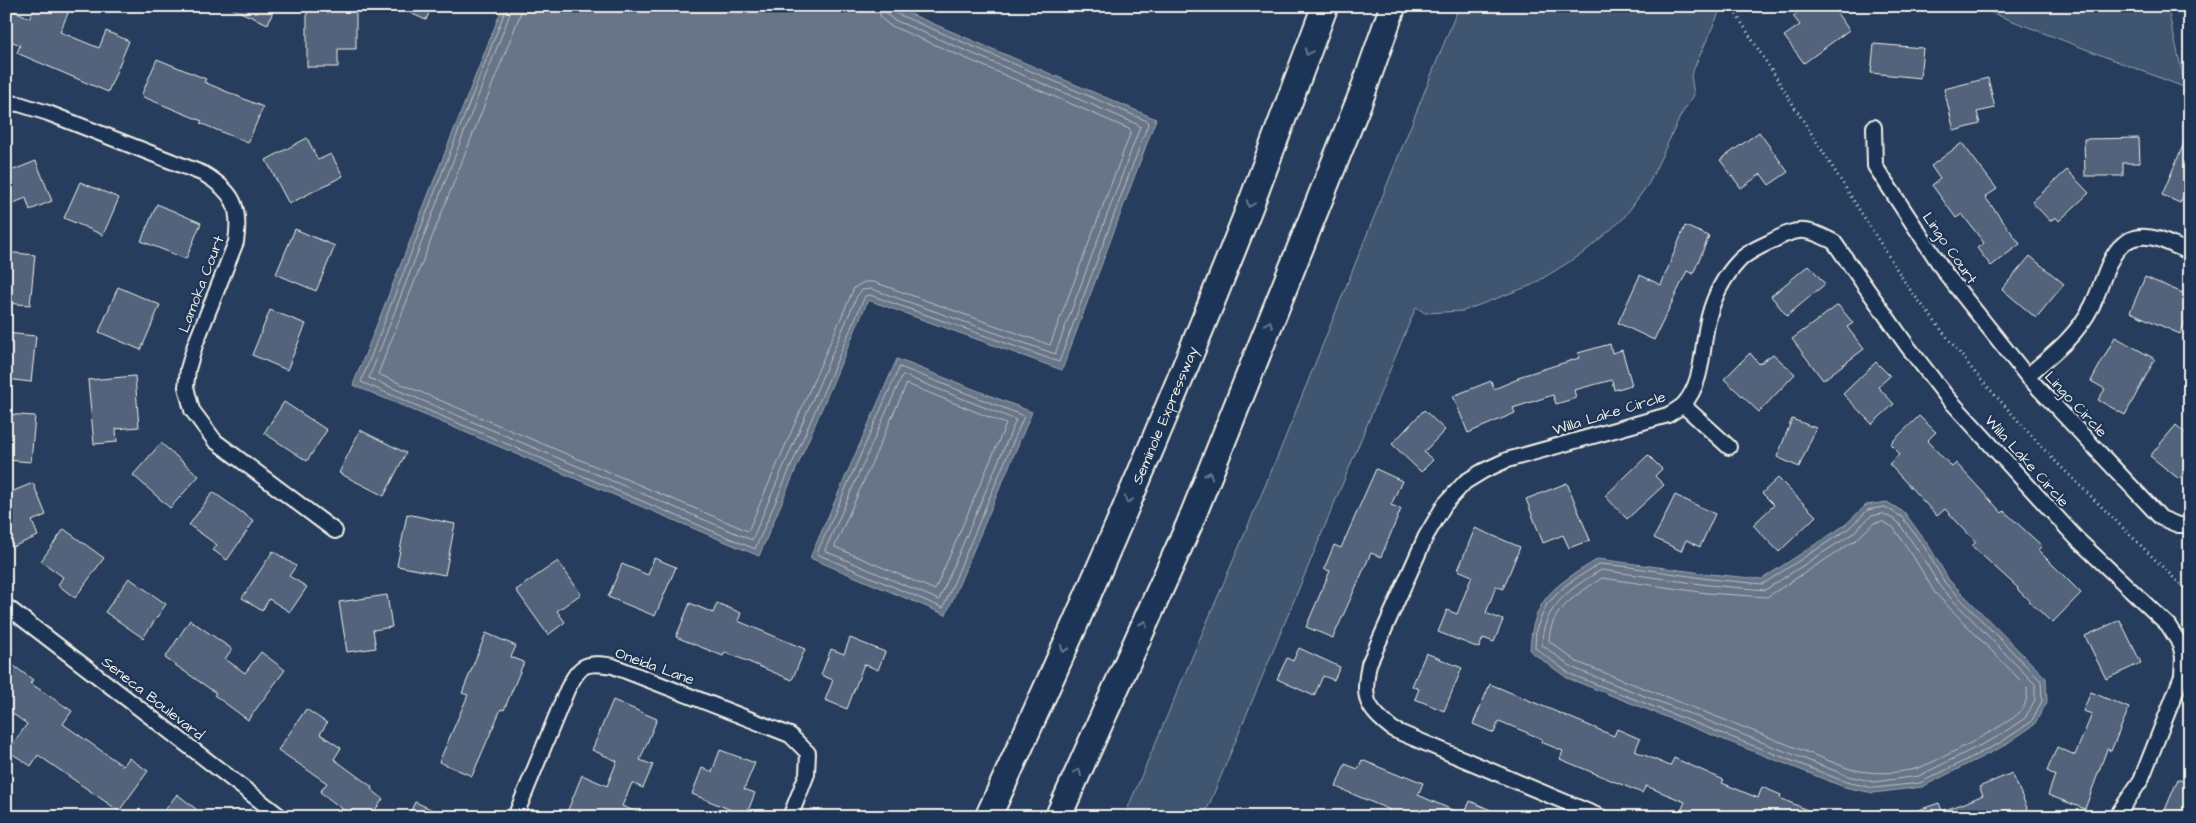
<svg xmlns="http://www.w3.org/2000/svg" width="2196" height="823" viewBox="0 0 2196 823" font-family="'Architects Daughter',sans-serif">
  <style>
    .green { fill: #40546f; stroke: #9aa2ac }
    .water { fill: #677588; stroke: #9fa7ae }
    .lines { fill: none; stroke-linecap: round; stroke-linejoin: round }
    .shore { stroke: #bcbfc2; stroke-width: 1 }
    .building { fill: #52647b; stroke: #f4f1e8 }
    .minor-casing { stroke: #f4f1e8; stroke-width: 18 }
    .motorway-casing { stroke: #f4f1e8; stroke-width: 29 }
    .path { stroke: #f4f1e8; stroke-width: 3; stroke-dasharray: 1 4; stroke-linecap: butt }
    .minor { stroke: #1d3557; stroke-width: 14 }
    .motorway { stroke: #1d3557; stroke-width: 25 }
    .oneway { stroke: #68778a }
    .labels { text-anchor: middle; stroke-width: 4.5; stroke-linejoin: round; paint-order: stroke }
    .street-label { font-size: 15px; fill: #f4f1e8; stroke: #1d3557 }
  </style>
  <rect width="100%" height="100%" fill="#263d5d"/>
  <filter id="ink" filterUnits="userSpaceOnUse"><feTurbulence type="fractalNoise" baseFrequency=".02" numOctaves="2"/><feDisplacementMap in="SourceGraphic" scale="10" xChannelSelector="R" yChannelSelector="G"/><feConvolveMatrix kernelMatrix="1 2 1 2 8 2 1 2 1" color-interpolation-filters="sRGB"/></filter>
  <g filter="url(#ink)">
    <path class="green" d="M1459 6H1722L1691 75 1694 95 1681 115 1649 183 1623 219 1582 254 1532 285 1463 311 1425 313 1416 307 1204 817H1124L1279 453Z
      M1974 6H2167L2186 89 2181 86Z"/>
    <path class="water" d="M503 6H892L1156 119 1062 370 868 300 759 556 353 385Z
      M897 359 1032 412 946 615 810 558Z
      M1887 502 1905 513 1929 546 1949 580 2046 678 2047 702 2034 725 2002 747 1922 787 1873 793 1844 787 1567 678 1530 651C1532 597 1556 585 1598 559L1710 574 1762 579 1845 525 1866 505Z"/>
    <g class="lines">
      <path class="shore" d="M507 6 361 382 755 549 865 296 870 295 1059 362 1148 124 1147 121 895 13 892 6
        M513 6 369 378 752 540 857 296 862 290 872 289 1055 354 1140 127 1139 125 892 19 887 14 885 6
        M521 6 520 15 378 374 748 531 854 288 864 282H874L1050 345 1131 132 1129 129 889 25 881 18 878 6
        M900 367 1024 416 943 608 817 554Z
        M903 375 1016 420 939 600 825 551Z
        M907 384 1006 424 935 590 835 547Z
        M1885 507 1902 517 1925 548 1945 583 2041 681 2042 701 2031 722 2000 743 1920 783 1874 788 1846 782 1570 674 1535 648 1536 629 1547 604 1566 585 1599 564 1623 566 1709 579 1763 584 1848 529 1868 510Z
        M1884 514 1898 522 1919 552 1941 588 2035 684V700L2025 718 1997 737 1919 776 1874 782 1848 776 1573 668 1542 645C1542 607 1571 588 1601 570L1708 585 1765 590 1852 534 1871 516Z
        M1883 522 1893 527 1913 556 1935 593 2027 687C2028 696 2026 705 2020 712 2011 723 1929 766 1915 769 1892 774 1872 774 1850 769L1577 662 1549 641C1549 610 1579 593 1602 578L1707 593 1767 597 1856 540 1874 523Z"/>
    </g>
    <path class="building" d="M36 6H71L60 32 99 48 106 31 129 41 108 92 17 53 20 45 6 39V19L10 9 30 18Z
      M226 6H275L268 24Z
      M394 6H432L426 20Z
      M1806 6H1832L1849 30 1804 63 1784 36 1800 25 1793 16Z
      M307 7 356 8V49H338V67H307Z
      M1874 44 1923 48 1920 78 1871 73Z
      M157 59 206 79 204 82 263 107 248 143 200 123 202 121 141 96Z
      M1988 78 1995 108 1977 112 1980 124 1954 131 1944 89Z
      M2190 129V192L2186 191 2180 203 2162 195Z
      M1759 132 1788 172 1769 185 1761 174 1741 188 1720 160Z
      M307 138 318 160 331 154 343 176 289 204 266 160Z
      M2139 138 2140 163H2123V176H2085L2084 139Z
      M1962 143 1997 189 1985 197 2020 244 1991 266 1977 248 1984 243 1962 214 1956 218 1932 185 1940 179 1931 166Z
      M36 161 52 201 30 210 26 198 6 206V173Z
      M2067 170 2089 193 2059 221 2056 217 2050 221 2032 202Z
      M80 182 119 198 103 235 64 218Z
      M157 204 201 223 186 259 141 241Z
      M1685 226 1709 236 1693 274 1687 271 1654 340 1618 323 1640 275 1661 285Z
      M295 229 335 246 316 291 276 274Z
      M6 252 35 255 30 305 6 303Z
      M2030 256 2064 284 2036 318 2002 289Z
      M1809 265 1825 284 1787 316 1771 296Z
      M2145 277 2190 296V311L2180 334 2130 312Z
      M118 287 160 305 141 350 99 332Z
      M1838 305 1853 323 1847 327 1864 349 1823 380 1792 339Z
      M270 310 306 324 287 370 252 355Z
      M6 333 36 336 31 382 6 379Z
      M2115 337 2155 359 2125 415 2098 400 2105 389 2091 381Z
      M1610 344 1612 353 1622 350 1632 385 1614 390 1612 380 1574 390 1576 398 1556 404 1553 395 1513 408 1515 413 1468 433 1453 396 1491 381 1494 389 1518 379V377L1579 358 1578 353Z
      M1750 353 1759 364 1773 354 1795 374 1759 412 1724 379Z
      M1876 362 1890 376 1878 387 1894 404 1872 424 1843 394Z
      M135 376 139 427 116 429 117 442 94 444 88 380Z
      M284 402 327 430 307 461 264 433Z
      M1424 410 1445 430 1424 452 1433 460 1421 472 1392 444Z
      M6 414 35 416 31 462 6 460Z
      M1919 416 1936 432 1927 441 1952 467 1956 463 2002 513 2004 511 2042 546 2038 550 2081 593 2052 623 2017 589 2018 588 1972 546 1976 542 1945 509 1937 516 1889 464 1900 454 1890 444Z
      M1792 419 1816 428 1799 467 1777 457Z
      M2176 425 2190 437V466L2179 479 2150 456Z
      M360 430 406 453 384 496 339 473Z
      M161 443 199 476 170 508 133 475Z
      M1648 455 1662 469 1655 476 1664 485 1627 519 1605 496Z
      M1376 469 1402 481 1391 505 1401 509 1381 557 1371 553 1333 638 1306 627 1330 571 1324 569 1334 545 1341 548Z
      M1778 478 1816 516 1779 552 1753 525 1774 505 1762 493Z
      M33 483 46 515 32 521 38 536 12 547 6 532V494Z
      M1567 483 1590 540 1569 548 1563 535 1543 543 1526 499Z
      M213 492 254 521 227 560 213 550 217 545 189 525Z
      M1675 495 1715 514 1700 547 1686 540 1681 551 1654 538Z
      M407 514 455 524 445 575 397 566Z
      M1475 528 1520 547 1503 589 1496 586 1486 613 1503 620 1494 642 1483 638 1479 648 1438 632 1447 610 1457 614 1472 576 1458 570Z
      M64 529 104 558 75 598 58 585 63 577 41 561Z
      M273 551 296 566 289 576 307 587 290 612 269 599 262 611 242 598Z
      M654 558 676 567 655 616 608 597 622 564 648 575Z
      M558 561 581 594 557 611 565 622 548 635 516 590Z
      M129 578 166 604 143 638 105 612Z
      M387 595 392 627 373 630 376 648 347 652 339 602Z
      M690 603 713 613 717 603 741 613 738 621 805 649 792 680 725 652 723 656 676 637Z
      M190 620 232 649 225 659 245 673 261 652 285 670 248 720 214 695 216 693 165 658Z
      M2120 620 2141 663 2106 679 2085 636Z
      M486 633 516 646 511 657 524 662 504 710 501 709 472 776 439 762 468 695 462 693Z
      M850 638 885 652 878 670 864 664 847 709 825 700 833 680 821 675 831 649 844 654Z
      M1299 648 1340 667 1334 680 1323 676 1314 696 1277 679 1287 658 1293 661Z
      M1426 653 1462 668 1444 711 1415 699 1419 689 1412 686Z
      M6 660 33 680 30 683 72 711 63 724 123 766 129 758 148 771 119 811 38 755 31 766 8 751 27 724 6 709Z
      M1490 684 1614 736 1617 729 1640 739 1635 751 1670 766 1674 758 1724 780 1722 783 1758 798 1762 787 1781 795 1780 798 1823 817H1693L1681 811 1685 802 1646 786 1642 793 1560 759 1563 751 1541 742 1542 739 1499 721 1494 733 1473 724Z
      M2091 692 2129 708 2111 751 2107 749 2085 809 2048 795 2055 775 2047 771 2057 747 2075 755 2092 714 2083 711Z
      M613 700 657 719 640 760 653 765 643 788 632 783 622 806 649 817H565L582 775 607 786 617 761 592 750Z
      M306 709 327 723 320 734 341 748 334 759 372 787 371 789 383 799 370 817H353L320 792 327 783 278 750Z
      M720 750 755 763 744 789 755 793 746 816 692 794 702 768 712 772Z
      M1362 760 1403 777 1404 775 1423 783 1418 795 1464 815 1470 801 1507 817H1386L1390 810 1336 787 1345 764 1358 769Z
      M2012 773 2031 817H1905L1904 815 1939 803 1942 811 1965 803 1983 795 1979 787Z
      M2178 779 2190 785V817H2162Z
      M177 794 196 809 190 817H160Z
      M415 802 449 817H408Z"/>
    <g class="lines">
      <g class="minor-casing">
        <path id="minor" d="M6 103 19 104 48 113 204 174C234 192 241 207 236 242L195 345 188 369 186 387 192 410 215 441 335 531
          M1874 127 1875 166 1946 274 2027 376
          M2190 252C2179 248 2169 243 2158 239 2111 225 2107 277 2092 306 2077 336 2052 355 2027 376L2161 518 2178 525H2190
          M1683 405 1729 447
          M6 606 281 817
          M515 817 567 690C580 665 584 661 613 666L790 735 808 753 807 774 790 817
          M1601 817 1394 730C1366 708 1362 700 1369 664L1426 536 1445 504 1465 482 1483 471 1507 460 1668 415C1673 412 1680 408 1684 404 1705 380 1701 345 1709 316 1714 297 1724 277 1738 262 1746 253 1759 247 1770 242 1798 227 1805 227 1834 242L1908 347 1947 397 2077 539 2168 625 2180 644 2183 657 2182 676 2141 780 2116 817"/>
      </g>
      <g class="motorway-casing">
        <g id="motorway">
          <path id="s1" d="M988 817C1080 617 1168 414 1249 209 1275 141 1299 74 1325 6"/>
          <path d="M1058 817 1189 525 1362 94 1393 6"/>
        </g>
      </g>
      <path class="path" d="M1731 6 1908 287 1976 374 2049 455 2190 594"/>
      <use href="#minor" class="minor"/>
      <use href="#motorway" class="motorway"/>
    </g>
    <defs><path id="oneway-chevron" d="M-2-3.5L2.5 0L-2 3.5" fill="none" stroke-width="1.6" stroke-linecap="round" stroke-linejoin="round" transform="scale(1.25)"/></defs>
    <g class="oneway">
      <use href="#oneway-chevron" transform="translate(1308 52) rotate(111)"/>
      <use href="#oneway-chevron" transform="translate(1250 204) rotate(111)"/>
      <use href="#oneway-chevron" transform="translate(1269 324) rotate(-68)"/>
      <use href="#oneway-chevron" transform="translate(1209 475) rotate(-68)"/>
      <use href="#oneway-chevron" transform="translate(1128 500) rotate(113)"/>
      <use href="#oneway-chevron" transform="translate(1144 624) rotate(-66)"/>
      <use href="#oneway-chevron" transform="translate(1064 649) rotate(113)"/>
      <use href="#oneway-chevron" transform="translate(1078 772) rotate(-66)"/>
    </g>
  </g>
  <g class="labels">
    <g class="street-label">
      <text transform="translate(1950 248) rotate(55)" y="5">Lingo Court</text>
      <text transform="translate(201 284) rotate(-69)" y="5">Lamoka Court</text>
      <text transform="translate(2076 404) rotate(47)" y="5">Lingo Circle</text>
      <text transform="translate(1609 413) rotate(-17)" y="5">Willa Lake Circle</text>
      <text dy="5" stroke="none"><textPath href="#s1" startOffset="439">Seminole Expressway</textPath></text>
      <text transform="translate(2027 461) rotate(48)" y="5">Willa Lake Circle</text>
      <text transform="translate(655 666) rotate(20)" y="5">Oneida Lane</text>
      <text transform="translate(153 698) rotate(38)" y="5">Seneca Boulevard</text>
    </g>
  </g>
  <rect width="2196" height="823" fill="none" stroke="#1d3557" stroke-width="25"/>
  <rect x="12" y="12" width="2171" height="798" fill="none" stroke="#f4f1e8" stroke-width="2" filter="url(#ink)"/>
</svg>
